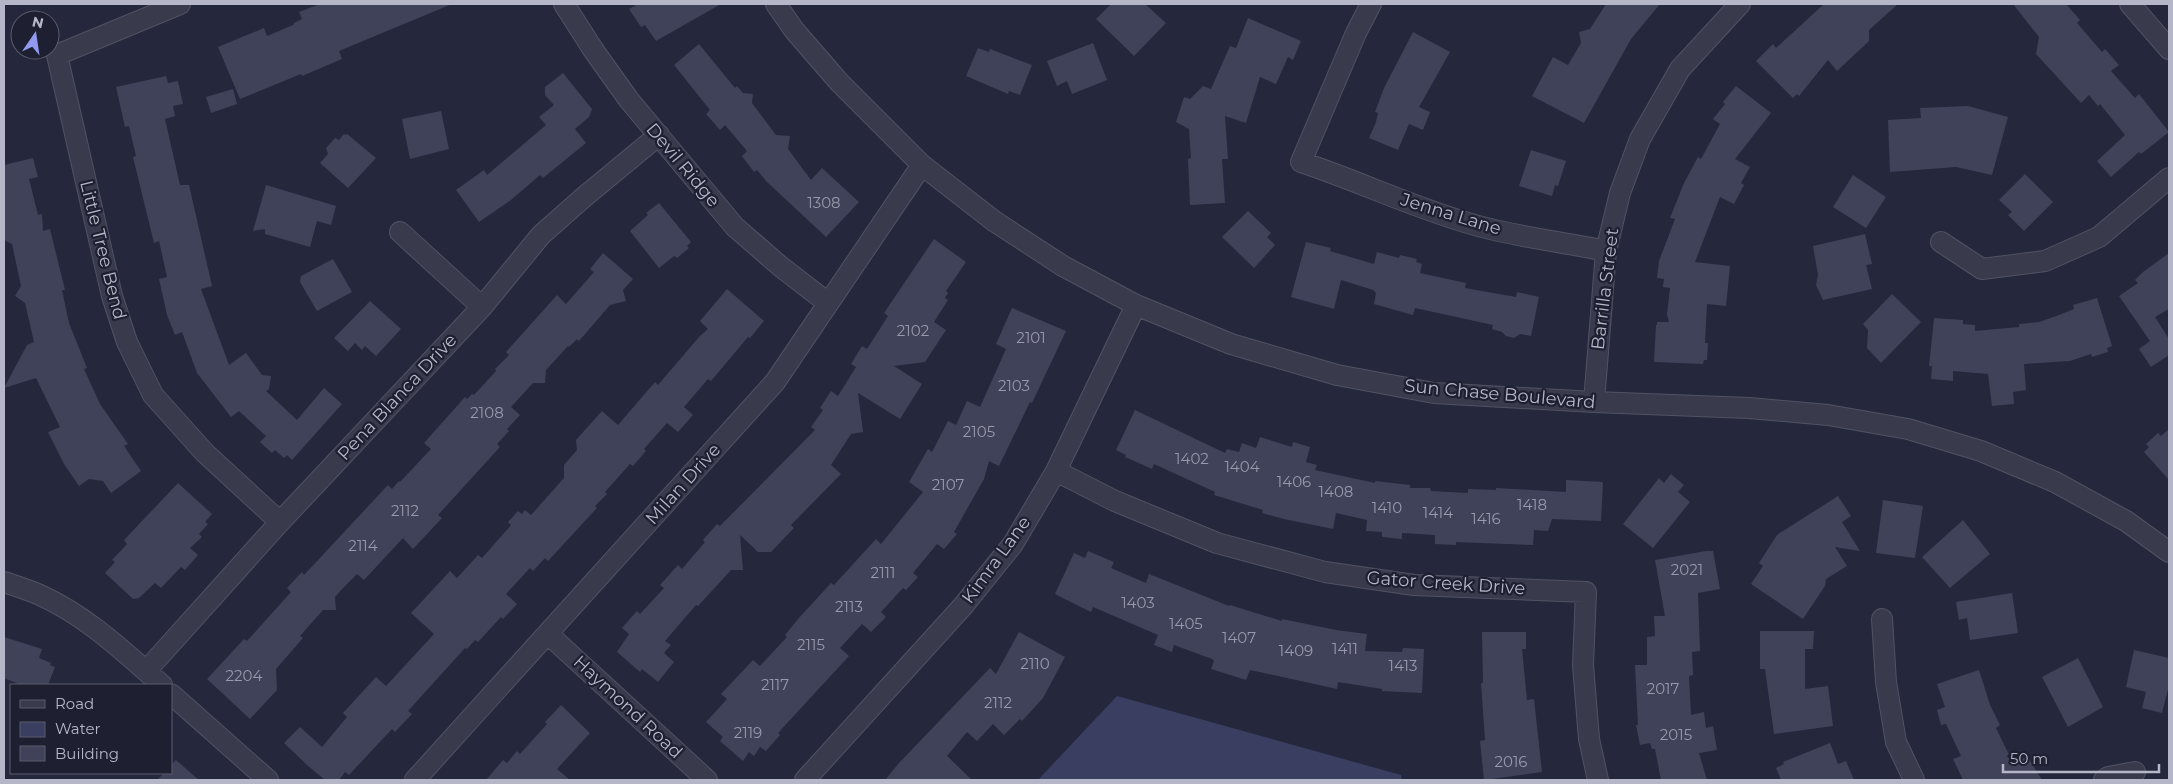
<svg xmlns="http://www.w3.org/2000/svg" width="2173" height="784" viewBox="0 0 2173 784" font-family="Montserrat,sans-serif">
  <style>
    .water { fill: #3a3f62 }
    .building { fill: #3f4259 }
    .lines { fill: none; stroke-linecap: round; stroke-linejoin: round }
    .minor-casing { stroke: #515364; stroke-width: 22 }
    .minor { stroke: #393b4c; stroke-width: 20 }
    .labels { text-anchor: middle; stroke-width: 4.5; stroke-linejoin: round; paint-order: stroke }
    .number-label { font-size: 15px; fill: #9899ac }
    .street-label { font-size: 18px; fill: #b5b6c7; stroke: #1e2031 }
  </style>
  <rect width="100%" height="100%" fill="#25283c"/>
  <path class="water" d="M1117 696 1401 775 1402 780H1038Z"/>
  <path class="building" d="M320 4H452L339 51 342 59 302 76 301 74 240 99 218 47 264 28 267 36 293 25 294 23 302 19 299 12Z
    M638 4H721L656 41 645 25 641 27 629 9Z
    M1111 4H1145L1166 23 1134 56 1096 19Z
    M1606 4H1660L1631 39 1584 123 1532 96 1553 57 1568 65 1581 43 1579 32 1590 29Z
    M1824 4H1898L1869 30V41L1837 71 1828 60 1799 96 1797 94 1793 98 1756 61 1773 44 1776 48Z
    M2013 4H2066L2080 20 2077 23 2102 52 2105 49 2119 65 2111 71 2135 98 2139 94 2169 132 2141 154 2139 152 2111 177 2097 161 2125 135 2100 104 2098 106 2089 95 2081 103 2036 54 2039 37Z
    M1248 18 1301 41 1293 60 1288 57 1276 84 1260 77 1246 123 1225 116 1228 159H1222L1225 203 1190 205 1188 159 1191 158 1189 129 1176 122 1184 97 1190 99 1203 86 1211 89 1230 46 1236 48Z
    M1413 32 1450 52 1419 107 1430 112 1423 130 1409 124 1398 150 1369 138 1376 122 1378 113 1375 112 1384 88Z
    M1093 43 1107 80 1072 94 1067 81 1057 86 1047 61Z
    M699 44 735 88 737 86 743 93 753 94 752 103 776 135 790 136 788 149 811 180 822 168 859 202 826 237 766 181 757 170 754 172 742 156 747 151 725 125 720 130 706 114 710 110 674 65Z
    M978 48 989 52 990 49 1032 65 1020 95 1009 91 1008 94 966 76Z
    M563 73 592 109 589 117 575 129 586 143 543 178 540 175 511 200 479 222 456 190 484 170 487 175 546 125 539 117 554 105 545 95V87Z
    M166 76 168 83 178 81 183 104 173 106 175 116 165 119 180 185H189L212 286 201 289 229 365 246 353 262 375 271 376 269 389 266 391 297 420 324 388 342 404 292 460 287 455 284 458 275 450 272 453 260 442 266 436 239 411 231 417 197 373 182 332 175 335 167 315 159 279 167 277 159 241 154 243 133 157 136 156 129 126 125 127 116 87Z
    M1736 86 1771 113 1735 159 1750 167 1741 183 1744 185 1734 204 1720 197 1695 262 1730 266 1726 306 1707 304 1705 343H1708L1707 360H1704L1703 364 1654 362 1656 325H1657V322H1669L1667 314 1670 288 1663 287 1664 279 1657 278 1659 261 1675 219 1670 218 1684 183 1698 157 1701 159 1720 124 1713 119 1725 104 1723 102Z
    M233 89 237 104 211 113 206 97Z
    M1968 106 2008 117 1992 175 1956 167 1890 172 1888 120 1921 118 1920 108Z
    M441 111 449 149 410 159 402 119Z
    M344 134 346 135 347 134 376 158 348 188 320 163 328 154 326 148 335 138 339 140Z
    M1531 150 1566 161 1558 186 1555 185 1552 196 1519 186Z
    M33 158 38 177 29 179 38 215 42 214 43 231 50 229 65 290H62L69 323 87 368 84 369 100 404 128 444 124 446 141 471 111 493 103 481 89 479 79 486 64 464 48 432 60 427 36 378 4 388 27 345 34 342 25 303 15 296 21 286 12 244 4 240V165Z
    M2025 174 2053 202 2024 231 2008 215 2012 212 1999 200Z
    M1853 175 1886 197 1866 228 1833 207Z
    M266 185 336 206 331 225 317 221 310 247 265 234V229L253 231Z
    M659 203 691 242 687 246 689 248 677 258 674 256 659 268 630 231 648 215 646 213Z
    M1248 211 1271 233 1267 237 1275 245 1254 268 1222 237Z
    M1865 234 1872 264 1866 265 1872 289 1823 300 1816 285 1818 275 1813 246Z
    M934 239 966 262 946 291 948 293 945 298 948 300 934 322 946 330 925 362 894 366 922 384 900 419 858 393 863 432 851 434 831 465 841 474 791 525 794 528 771 552H758L740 535 743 570H731L698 606 696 605 665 641 671 645 664 653 674 662 658 682 642 669 640 672 617 652 629 634 622 628 637 611 640 614 664 588 660 585 678 565 682 569 705 542 703 540 717 524 720 526 815 430 811 427 823 410 820 408 831 391 838 396 856 367 851 364 862 346 867 349 888 316 884 313Z
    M1306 242 1331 248 1330 251 1374 264 1377 252 1399 258 1400 255 1417 259 1416 262 1422 264 1420 273 1466 283 1465 288 1516 297 1517 292 1539 297 1531 336 1520 334 1514 338 1506 336 1502 332 1492 329 1493 325 1415 308 1413 315 1374 304 1376 293 1373 290 1341 280 1334 309 1291 297Z
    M603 253 633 279 623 290 626 301 610 305 579 341 577 339 569 347 568 346 546 370 545 383H533L511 407 520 415 507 429 509 431 497 444 500 447 438 515 442 518 413 549 403 538 364 580 357 574 345 586 335 597 336 610H323L300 636 303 638 276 669 277 690 250 719 207 679 244 639 247 641 291 592 287 588 302 572 304 575 388 485 392 489 399 481 400 482 431 449 424 443 465 397 467 399 472 394 474 395 496 371 495 369 509 355 506 352 557 295 566 304 594 272 590 269Z
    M2169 253V309L2155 317 2169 339V355L2151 367 2139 349 2150 341 2119 296 2138 283 2135 280 2143 272Z
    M333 259 352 292 317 311 300 282 301 276Z
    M727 289 764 321 750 338 748 337 711 381 708 379 684 407 693 415 678 432 667 423 644 449 646 451 633 466 630 464 605 492 607 494 595 506 597 508 548 561 545 558 533 571 530 568 506 594 517 604 503 619 501 617 478 642 475 640 467 649 465 648 408 711 412 714 395 732 392 729 349 775 345 772 339 780H325L307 765 284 743 300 727 322 747 347 717 343 713 376 677 386 686 434 634 411 613 450 571 457 578 478 555 482 558 511 525 508 522 518 511 522 514 525 510 531 515 564 478V465L577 450 576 440 602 411 618 425 655 382 658 385 699 337 708 329 700 321Z
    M1892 294 1921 322 1881 363 1867 348 1868 330 1863 324Z
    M2097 298 2112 346 2107 348 2108 352 2092 357 2091 354 2070 361 2024 364 2026 390 2013 392 2014 404 1992 406 1988 374 1953 371V381L1931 379 1932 366H1929L1934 318 1963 320V324L1975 325V331L2019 327V324L2039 322 2059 315 2074 309 2073 305Z
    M370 301 401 329 376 356 365 346 362 350 355 343 348 351 334 338Z
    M1012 308 1066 331 1032 403 1030 402 999 466 989 461 984 479 954 532 957 534 944 549 937 544 913 573 918 577 906 590 903 588 881 612 886 617 871 632 862 624 840 648 849 656 778 733 780 735 766 751 760 747 754 756 749 752 743 761 720 741 723 737 706 722 727 699 721 694 753 660 760 666 787 637 785 635 799 618 831 583 834 585 876 539 881 544 923 492 909 482 928 449 932 452 948 421 956 425 967 401 980 407 1006 349 996 344Z
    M1135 410 1225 453 1227 449 1239 452 1242 443 1256 448 1260 437 1292 447 1293 442 1310 447 1306 462 1317 465 1315 470 1375 483V481L1410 485V488H1430L1431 491 1468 493V489L1496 490V488L1566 492V480L1603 482 1601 521 1552 519 1548 531 1534 530 1533 545 1456 542V545L1435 544V535L1402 533V539L1382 537V532L1366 531 1367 520 1336 513 1333 529 1284 519 1262 513 1263 510 1214 495 1215 492 1154 464 1152 469 1125 457 1126 455 1116 450Z
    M2169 429V480L2144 452 2149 447 2146 444 2158 433 2161 436Z
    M1671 474 1684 485 1678 492 1690 502 1653 548 1623 524 1659 478 1664 483Z
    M178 483 212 514 205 522 208 524 199 534 202 537 190 548 198 555 185 570 181 567 161 588 155 583 139 598 133 599 105 573 115 562 112 560 127 544 124 540Z
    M1838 496 1851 516 1842 522 1860 551 1835 547 1847 566 1826 579 1825 586 1803 619 1751 584 1763 566 1759 563 1777 535Z
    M1883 500 1923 506 1915 558 1876 553Z
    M1963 520 1990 554 1950 588 1922 557Z
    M1088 551 1114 562 1111 568 1146 583 1149 574 1229 606 1230 605 1282 621V619L1336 630 1367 634 1365 651 1402 652 1403 648 1424 649 1422 693 1382 691V689L1338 682 1337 689 1250 670 1246 680 1211 669 1214 661 1212 659 1174 645 1172 652 1154 645 1158 635 1093 607 1091 612 1055 594 1074 553 1085 558Z
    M1706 551H1713L1720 589 1698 593 1700 651 1692 652 1693 675 1689 676 1691 715 1704 712 1706 728 1713 726 1717 750 1699 753 1707 780H1661L1655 749H1652L1650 743 1640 745 1636 725H1638L1635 665H1647V637L1655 636 1654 616H1665L1655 560Z
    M2012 593 2018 633 1970 640 1967 618 1959 620 1956 602Z
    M1760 631H1814L1813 649H1805V689L1828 686 1833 726 1774 734 1765 669H1760Z
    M1019 632 1065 657 1043 698 1022 721 1020 719 1004 735 993 724 977 741 967 732 947 756 972 780H885L899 763 990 668 996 674Z
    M1482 632H1526V649H1522L1527 700 1534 699 1542 772 1484 780 1480 741 1485 740 1481 683H1483Z
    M4 637 42 649 39 658 51 663 50 665 55 667 48 685H21L4 678Z
    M2134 650 2169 658V685L2162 713 2142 708 2146 692 2126 687Z
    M2078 658 2103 707 2068 727 2042 677Z
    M1979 670 1990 705 2000 725 1996 728 2014 765 2027 756 2042 780H1963L1953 759 1961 756 1946 724 1941 725 1937 710 1945 707 1937 684Z
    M561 705 590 733 557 769 570 780H486L503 760 507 763 517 751 520 754 547 724 545 722Z
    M1830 743 1838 764 1846 761 1854 780H1781L1776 768 1784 764 1783 762Z
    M176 760 199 780H157L164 773H171V765Z"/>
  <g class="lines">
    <g class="minor-casing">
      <path id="minor" d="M180 4 57 55 112 296 127 342 153 395 205 453 280 522
        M564 4 594 51 629 100 735 227 780 266 828 303
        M776 4 794 30 839 82 922 165 994 221 1063 266 1136 305 1231 344 1337 375 1434 393 1594 402 1749 408 1828 415 1908 429 1981 451 2055 482 2126 521 2169 552
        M1371 4 1356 33 1301 162C1359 181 1416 209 1475 225 1516 237 1564 242 1606 251
        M2130 4 2169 49
        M400 232 482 307
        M1941 242 1982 269 2045 261 2099 237 2169 178
        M1594 402 1606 251 1620 193 1640 139 1680 69 1740 4
        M1056 471 1115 501 1217 543 1325 572 1414 585 1586 592 1583 665 1589 739 1598 780
        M4 582C16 586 29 590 40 595 87 616 124 652 162 685
        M1882 619 1886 682 1896 742 1914 780
        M548 634 707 780
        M146 671 280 522 482 307 541 235 584 197 659 135
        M171 694 268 780
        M415 780 775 382 922 165
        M805 780 963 606 1013 544 1056 471 1136 305
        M2104 780 2108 777 2135 772"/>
    </g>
    <use href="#minor" class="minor"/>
  </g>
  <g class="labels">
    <g class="number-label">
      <text x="824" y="208">1308</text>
      <text x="913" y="336">2102</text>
      <text x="1031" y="343">2101</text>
      <text x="1014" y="391">2103</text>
      <text x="487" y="418">2108</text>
      <text x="979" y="437">2105</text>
      <text x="1192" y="464">1402</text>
      <text x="1242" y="472">1404</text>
      <text x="1294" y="487">1406</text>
      <text x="948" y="490">2107</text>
      <text x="1336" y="497">1408</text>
      <text x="1532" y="510">1418</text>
      <text x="1387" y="513">1410</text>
      <text x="405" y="516">2112</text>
      <text x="1438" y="518">1414</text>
      <text x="1486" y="524">1416</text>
      <text x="363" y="551">2114</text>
      <text x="1687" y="575">2021</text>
      <text x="883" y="578">2111</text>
      <text x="1138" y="608">1403</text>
      <text x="849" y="612">2113</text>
      <text x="1186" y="629">1405</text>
      <text x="1239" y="643">1407</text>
      <text x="811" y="650">2115</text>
      <text x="1345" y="654">1411</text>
      <text x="1296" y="656">1409</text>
      <text x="1035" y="669">2110</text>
      <text x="1403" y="671">1413</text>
      <text x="244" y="681">2204</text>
      <text x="775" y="690">2117</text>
      <text x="1663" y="694">2017</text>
      <text x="998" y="708">2112</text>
      <text x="748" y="738">2119</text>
      <text x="1676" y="740">2015</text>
      <text x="1511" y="767">2016</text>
    </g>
    <g class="street-label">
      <text transform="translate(683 165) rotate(50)" y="6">Devil Ridge</text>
      <text transform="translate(1451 214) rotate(17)" y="6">Jenna Lane</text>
      <text transform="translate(103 250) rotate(76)" y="6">Little Tree Bend</text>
      <text transform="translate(1605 289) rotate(-83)" y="6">Barrilla Street</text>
      <text transform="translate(1500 394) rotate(5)" y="6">Sun Chase Boulevard</text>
      <text transform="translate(397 397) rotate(-47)" y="6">Pena Blanca Drive</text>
      <text transform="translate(683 484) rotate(-48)" y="6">Milan Drive</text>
      <text transform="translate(996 560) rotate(-54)" y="6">Kimra Lane</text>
      <text transform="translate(1446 583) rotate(4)" y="6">Gator Creek Drive</text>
      <text transform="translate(628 707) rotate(43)" y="6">Haymond Road</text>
    </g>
  </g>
  <rect width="2173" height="784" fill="none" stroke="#b5b6c7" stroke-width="10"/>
  <rect x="10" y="684" width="162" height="90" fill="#1e2031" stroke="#5a5c6d"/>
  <rect x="20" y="700" width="25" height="8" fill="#393b4c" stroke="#5a5c6d"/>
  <text x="55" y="709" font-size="15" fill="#b5b6c7">Road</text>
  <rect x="20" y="722" width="25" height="15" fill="#3a3f62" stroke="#5a5c6d"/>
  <text x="55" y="734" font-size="15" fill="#b5b6c7">Water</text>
  <rect x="20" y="746" width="25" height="15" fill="#3f4259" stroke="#5a5c6d"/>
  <text x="55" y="759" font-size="15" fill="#b5b6c7">Building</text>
  <g transform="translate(35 35) rotate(13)"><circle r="24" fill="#1e2031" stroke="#5a5c6d"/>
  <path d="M0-4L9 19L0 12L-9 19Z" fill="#909af1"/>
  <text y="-8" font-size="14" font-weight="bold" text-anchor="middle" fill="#b5b6c7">N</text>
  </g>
  <path d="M2003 764v8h156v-8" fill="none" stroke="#b5b6c7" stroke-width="2.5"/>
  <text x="2010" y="764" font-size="15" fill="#b5b6c7" stroke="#1e2031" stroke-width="4" paint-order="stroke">50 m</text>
</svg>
